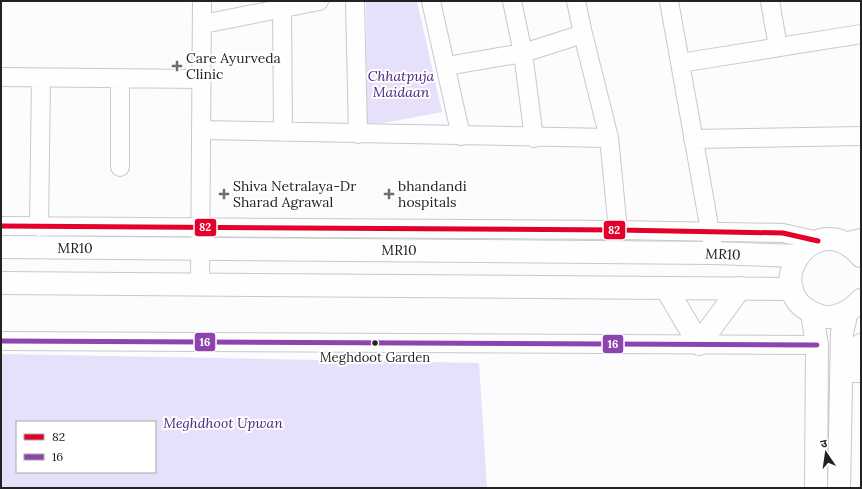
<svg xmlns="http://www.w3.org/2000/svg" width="862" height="489" viewBox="0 0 862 489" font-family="Lora,'Noto Sans Devanagari',serif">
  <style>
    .green { fill: #e7e0fb; fill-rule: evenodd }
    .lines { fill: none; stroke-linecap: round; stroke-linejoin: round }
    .minor-casing { stroke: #c9c8ca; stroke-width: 20 }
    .major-casing { stroke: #c9c8ca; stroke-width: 24 }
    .minor { stroke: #fffeff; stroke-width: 18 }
    .major { stroke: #fffeff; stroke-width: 22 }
    .bus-1-casing { stroke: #fff; stroke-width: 8 }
    .bus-2-casing { stroke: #fff; stroke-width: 8 }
    .bus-1 { stroke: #e4002b; stroke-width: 5 }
    .bus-2 { stroke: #8e44ad; stroke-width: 5 }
    .poi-dot { fill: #6e6d6f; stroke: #fff; stroke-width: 1.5 }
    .bus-dot { fill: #222123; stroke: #fff; stroke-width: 1.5 }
    .labels { text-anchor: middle; stroke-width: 4; stroke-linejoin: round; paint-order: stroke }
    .bus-label { font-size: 13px; fill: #222123; stroke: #fff }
    .poi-label { font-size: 14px; fill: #222123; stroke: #fff; text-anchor: start }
    .park-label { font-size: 14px; font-style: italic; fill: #49227f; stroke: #fff }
    .street-label { font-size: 14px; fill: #222123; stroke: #fff }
    .line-badge { stroke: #fff; stroke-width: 1.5 }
    .badge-label { font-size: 11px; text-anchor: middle; font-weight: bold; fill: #fff }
  </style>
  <rect width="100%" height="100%" fill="#fcfbfd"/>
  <path class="green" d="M366 1H417L442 112 367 126Z
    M1 354 479 363 487 488H1ZM17 422H155V472H17Z"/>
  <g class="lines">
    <g class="minor-casing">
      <path id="minor" d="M355 1 358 134
        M431 1 461 136
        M512 1 523 53 534 138
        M576 1 583 34 609 138 618 230
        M669 1 712 242
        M770 1 778 47
        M282 7 283 132
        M203 24 319 1
        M680 63 861 34
        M447 66 523 53 583 34
        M1 77 201 79
        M201 130 609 138
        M693 139 861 136
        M120 167V78
        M1 226 618 230 783 233 818 241
        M39 227 41 78
        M843 242 861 238
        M200 284 202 1
        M1 341 817 345
        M841 373H861"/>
    </g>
    <g class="major-casing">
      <path id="major" d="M1 247 713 253 797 256
        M861 256C813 201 753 295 821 316 836 320 851 311 861 300
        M1 283 792 289
        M666 288 699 344 740 288
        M812 313 817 345 816 488
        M842 367 861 345
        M839 488 842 332 847 312"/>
    </g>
    <use href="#minor" class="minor"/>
    <use href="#major" class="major"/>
    <g class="bus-1-casing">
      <path id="bus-1" d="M1 226 618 230 783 233 818 241"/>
    </g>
    <g class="bus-2-casing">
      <path id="bus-2" d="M1 341 817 345"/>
    </g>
    <use href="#bus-1" class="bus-1"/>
    <use href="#bus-2" class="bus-2"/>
  </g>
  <g class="poi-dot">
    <path d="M175 60h4v4h4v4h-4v4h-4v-4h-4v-4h4z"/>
    <path d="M222 188h4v4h4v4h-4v4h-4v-4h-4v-4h4z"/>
    <path d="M387 188h4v4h4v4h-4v4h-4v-4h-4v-4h4z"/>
  </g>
  <circle class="bus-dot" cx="375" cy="343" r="3.5"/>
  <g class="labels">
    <g class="bus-label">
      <text x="375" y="362">Meghdoot Garden</text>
    </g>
    <g class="poi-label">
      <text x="186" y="63">Care Ayurveda<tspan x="186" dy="16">Clinic</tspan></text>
      <text x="233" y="191">Shiva Netralaya-Dr<tspan x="233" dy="16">Sharad Agrawal</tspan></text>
      <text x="398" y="191">bhandandi<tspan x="398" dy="16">hospitals</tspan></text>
    </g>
    <g class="park-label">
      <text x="401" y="81">Chhatpuja<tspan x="401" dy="16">Maidaan</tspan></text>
      <text x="223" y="428">Meghdhoot Upwan</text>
    </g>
    <g class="street-label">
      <text x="75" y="253">MR10</text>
      <text x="399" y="255">MR10</text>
      <text transform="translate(723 254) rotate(2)" y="5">MR10</text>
    </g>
  </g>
  <g class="line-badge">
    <rect x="194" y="218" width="23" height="19" rx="4" fill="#e4002b"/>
    <rect x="603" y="220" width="23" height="20" rx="4" fill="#e4002b"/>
    <rect x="194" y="332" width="22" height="20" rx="4" fill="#8e44ad"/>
    <rect x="602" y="334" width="22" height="20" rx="4" fill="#8e44ad"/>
  </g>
  <g class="badge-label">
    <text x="205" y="231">82</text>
    <text x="614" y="234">82</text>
    <text x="205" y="346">16</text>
    <text x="613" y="348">16</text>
  </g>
  <rect width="862" height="489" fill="none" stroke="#222123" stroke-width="4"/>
  <rect x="16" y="421" width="140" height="52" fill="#ffffff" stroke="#a7a6a7"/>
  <rect x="24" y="434" width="20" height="6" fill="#e4002b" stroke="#a7a6a7"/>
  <text x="52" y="441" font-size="12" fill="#222123">82</text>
  <rect x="24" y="454" width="20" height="6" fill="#8e44ad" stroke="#a7a6a7"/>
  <text x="52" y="461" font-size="12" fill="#222123">16</text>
  <g transform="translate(826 453) rotate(347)" stroke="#ffffff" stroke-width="3" paint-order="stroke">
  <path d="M0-3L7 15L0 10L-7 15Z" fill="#222123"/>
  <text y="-6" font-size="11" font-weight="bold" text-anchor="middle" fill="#222123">उ</text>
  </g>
</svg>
